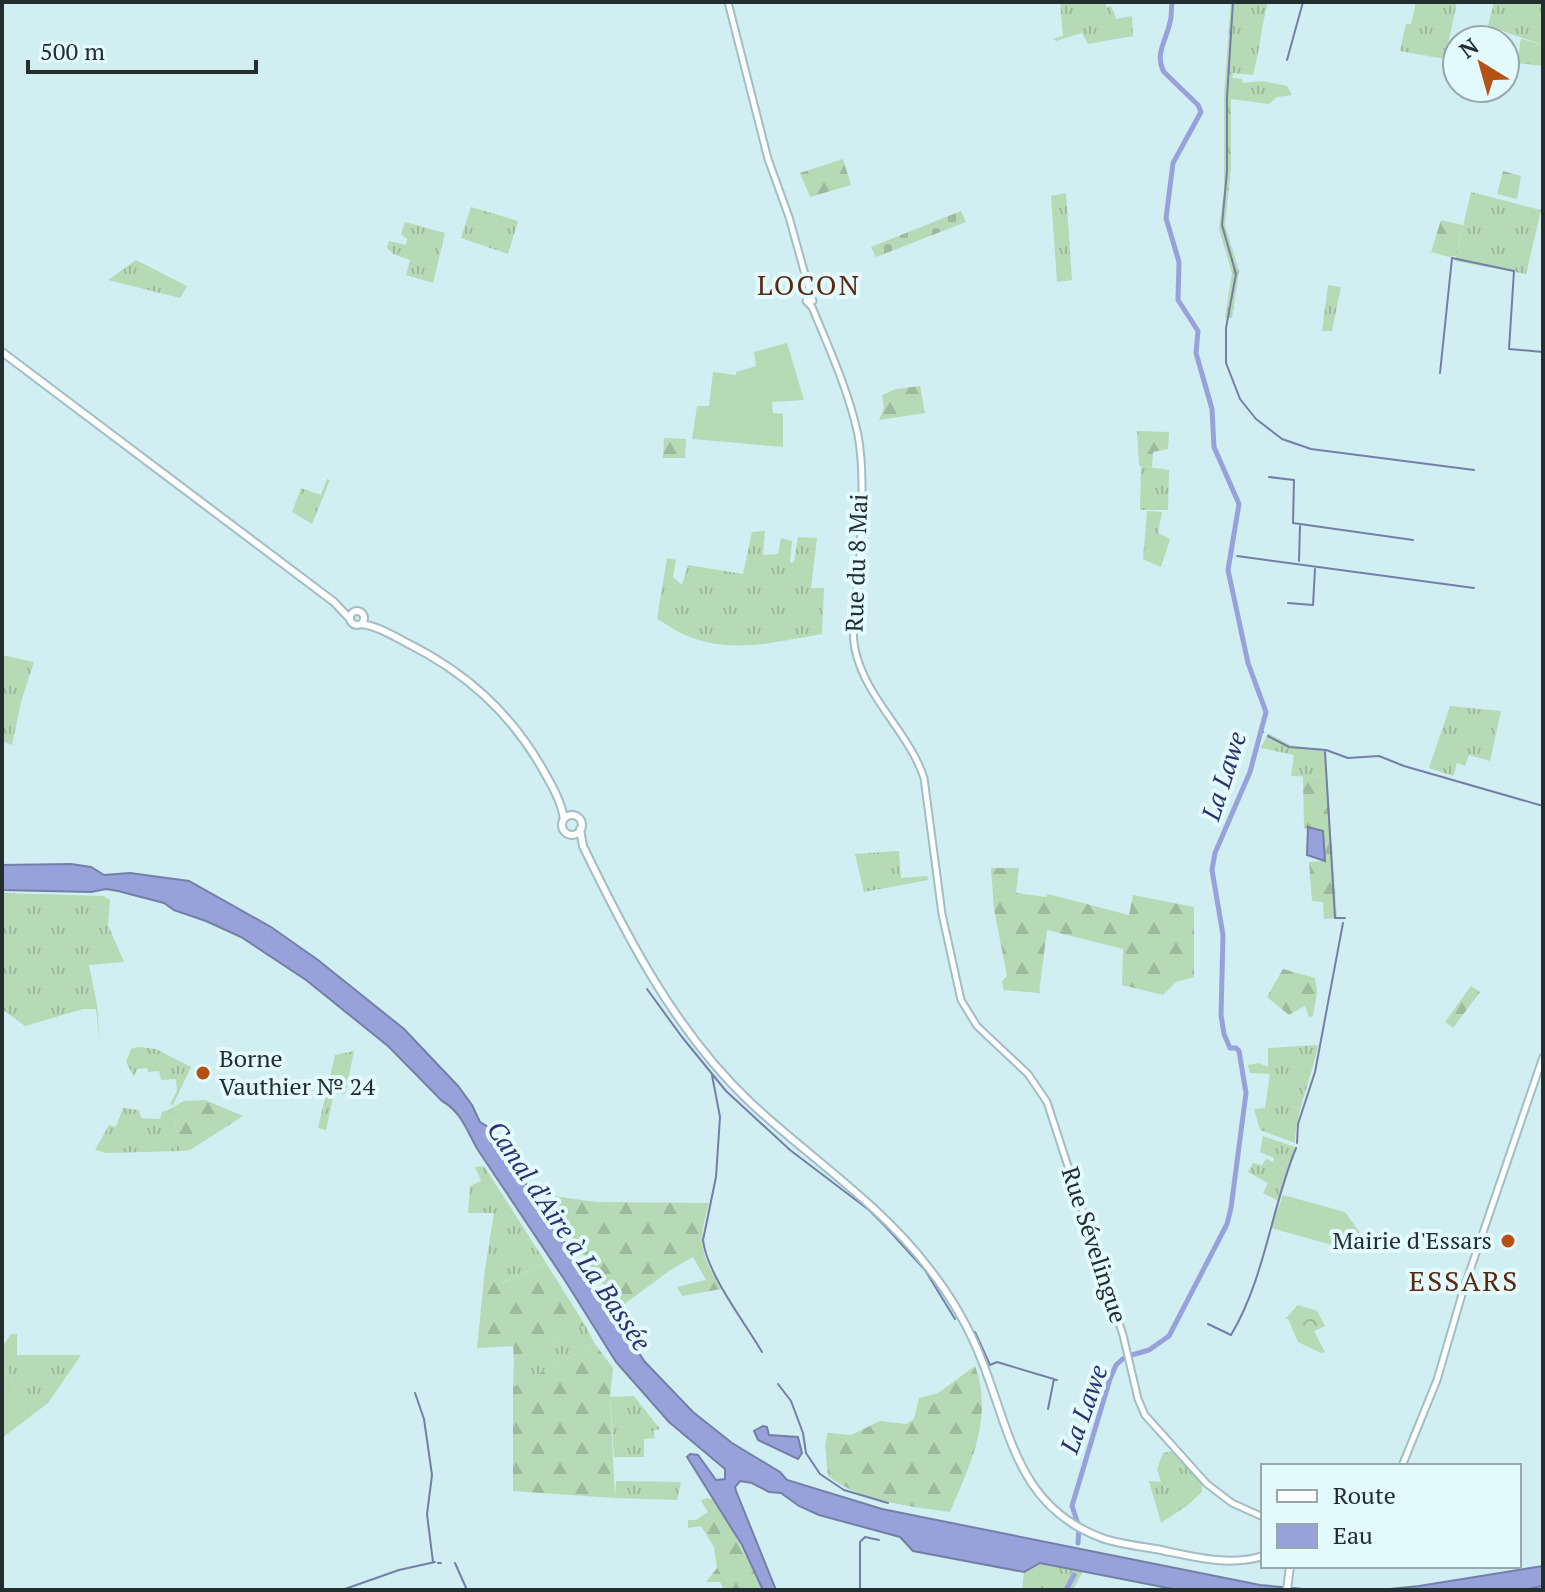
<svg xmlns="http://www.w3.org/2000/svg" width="1545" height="1592" viewBox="0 0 1545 1592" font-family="'PT Serif',serif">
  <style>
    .grass { fill: url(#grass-tufts) }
    .forest { fill: url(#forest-firs) }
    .cemetery { fill: url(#cemetery-stones) }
    .park { fill: url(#park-crowns) }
    .garden { fill: #b5dab5 }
    .water { fill: #97a2da; stroke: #747fa7; stroke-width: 2 }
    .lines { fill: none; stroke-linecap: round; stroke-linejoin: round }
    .stream { stroke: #747fa7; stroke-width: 2 }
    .river { stroke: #97a2da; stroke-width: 5 }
    .secondary-casing { stroke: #a2bdc3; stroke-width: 9 }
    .primary-casing { stroke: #a2bdc3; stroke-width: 10 }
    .secondary { stroke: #fff; stroke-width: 5 }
    .primary { stroke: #fff; stroke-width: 6 }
    .poi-dot { fill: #b45214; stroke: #e3fafe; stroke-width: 3 }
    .labels { text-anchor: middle; stroke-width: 8; stroke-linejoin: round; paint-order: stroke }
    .street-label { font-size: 24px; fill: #232e30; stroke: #e3fafe }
    .poi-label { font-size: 24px; fill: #232e30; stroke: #e3fafe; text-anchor: start }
    .water-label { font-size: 26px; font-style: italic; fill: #2b3072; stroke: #e3fafe }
    .quarter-label { font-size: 28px; letter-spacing: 2px; fill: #5a2a10; stroke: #e3fafe }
  </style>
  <defs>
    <pattern id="grass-tufts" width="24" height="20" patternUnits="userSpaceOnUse" patternTransform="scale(2)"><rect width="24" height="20" fill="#b5dab5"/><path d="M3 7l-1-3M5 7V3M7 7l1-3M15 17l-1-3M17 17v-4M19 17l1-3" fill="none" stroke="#9bbb9c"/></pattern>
    <pattern id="forest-firs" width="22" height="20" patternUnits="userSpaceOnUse" patternTransform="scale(2)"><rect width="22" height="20" fill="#b5dab5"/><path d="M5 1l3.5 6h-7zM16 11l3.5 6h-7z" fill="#9bbb9c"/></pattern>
    <pattern id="cemetery-stones" width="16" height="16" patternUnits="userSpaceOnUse" patternTransform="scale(2)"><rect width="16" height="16" fill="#b5dab5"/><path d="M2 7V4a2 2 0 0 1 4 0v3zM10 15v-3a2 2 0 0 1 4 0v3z" fill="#9bbb9c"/></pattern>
    <pattern id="park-crowns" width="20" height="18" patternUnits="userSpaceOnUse" patternTransform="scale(2)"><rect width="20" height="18" fill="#b5dab5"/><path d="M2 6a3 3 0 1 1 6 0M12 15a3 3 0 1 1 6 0" fill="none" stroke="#9bbb9c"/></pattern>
  </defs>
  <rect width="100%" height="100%" fill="#d1eef3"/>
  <path class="grass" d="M1060 2H1104L1107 7 1111 6 1116 19 1132 16 1133 36 1088 44 1082 33 1056 41 1053 39 1063 36Z
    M1231 2H1268C1261 27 1260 50 1253 75L1233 73 1232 78 1242 79 1243 83 1262 81 1287 86 1292 95 1277 97 1269 104 1231 99V168L1225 225 1239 271 1232 318H1225L1232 273 1219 229 1224 191V95Z
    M1416 2H1457L1445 59 1400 51 1406 24H1411Z
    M1494 2H1543V45L1488 26Z
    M1471 192 1541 210 1526 274 1455 261Z
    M1066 193 1072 280 1057 282 1051 196Z
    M471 207 518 221 508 254 461 238Z
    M405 222 445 233 433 283 406 275 410 260 393 254 387 247 389 241 406 245 407 239 401 234Z
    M136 260 187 286 180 298 108 280Z
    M1328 285 1341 287 1332 331H1322Z
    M1141 466 1169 470 1168 510H1140Z
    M327 479 330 480 312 524 292 512 301 488 321 495Z
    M1147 511 1162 512 1158 533 1170 539 1161 567 1143 559Z
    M765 531 763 555 778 554 781 538 792 541 790 563 794 562 798 537 817 538 811 588H824L822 634C774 642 725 656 679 632 671 628 665 623 657 619L667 558 676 560 673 577 682 585 688 565 743 574 752 532Z
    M2 655 34 662 21 702 12 745 2 741Z
    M1450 706 1501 711 1490 761 1469 755 1465 766 1457 763 1453 776 1429 768Z
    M1268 733 1290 745 1325 751 1327 777 1291 776 1294 755 1261 748Z
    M899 851 901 878 927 876 928 880 864 892 855 854Z
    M2 893 103 896 110 900 108 925 124 962 89 965 97 1005 100 1045 96 1009H83L25 1026 2 1009Z
    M1318 1045C1312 1078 1296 1110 1295 1143L1260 1130 1254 1109 1265 1108 1270 1074 1250 1073 1248 1065 1259 1063 1268 1067V1048Z
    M138 1047 156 1049 191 1067 173 1105 170 1104 177 1091 176 1079 161 1080 159 1071 148 1072 147 1068 137 1069 134 1077 126 1062 131 1049Z
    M354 1051 345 1094 334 1093 326 1130 318 1128 335 1055Z
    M123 1108 139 1110 141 1118 160 1119 162 1112 168 1110 174 1120 181 1151 106 1153 95 1150 109 1125 116 1127Z
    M1263 1136 1295 1147 1279 1201 1263 1193 1268 1183 1248 1172 1253 1163 1262 1165 1266 1159 1273 1162 1274 1158 1260 1152Z
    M484 1166 546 1263 501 1283 497 1269H485L494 1213H468L470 1186 481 1181 475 1167Z
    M555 1196 581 1200 566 1224 554 1209Z
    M585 1325 595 1344 513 1387 514 1360Z
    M11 1334H17V1355H81L48 1403 27 1419 12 1377 2 1365V1347Z
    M634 1396 660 1429 653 1431 655 1438 644 1439V1457H614L610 1397Z
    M1173 1451 1202 1483V1492L1188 1505 1161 1523 1149 1481 1161 1482 1157 1469 1163 1453Z
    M616 1481 681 1482 677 1500 615 1498Z
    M1040 1563 1083 1571 1073 1590H1022L1024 1572Z"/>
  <path class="forest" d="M1521 39 1543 45V66L1517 63Z
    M843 159 851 185 810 197 800 173Z
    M1503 171 1521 176 1517 199 1497 194Z
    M1441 220 1463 225 1456 256 1449 257 1431 252Z
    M920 386 925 413 879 420 884 408 882 395 896 389Z
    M1137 431 1169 432 1168 449 1153 452 1152 467 1139 466Z
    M664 438 686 439 685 458H663Z
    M1303 776 1327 777 1337 918 1324 919 1323 902 1312 901 1309 862 1325 861 1323 831 1304 828Z
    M991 868H1019L1016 893 1046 897 1048 894 1129 915 1133 895 1194 907V977L1176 982 1163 995 1122 985 1123 949 1047 930 1039 993 1004 990 1002 981 1007 976 994 909Z
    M1283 969 1315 978 1317 992 1313 1016 1309 1017 1305 1006 1289 1015 1267 997Z
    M1471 986 1480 992 1453 1028 1445 1022Z
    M205 1100 243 1116 190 1150 181 1151 174 1120 168 1110 184 1101Z
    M581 1200 598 1202 709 1203C697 1244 701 1253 721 1289L682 1296 677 1287 706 1280 693 1257 672 1269 619 1308 571 1237 568 1220Z
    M546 1263 585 1325 514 1360 513 1346 477 1348 485 1269 497 1268 502 1283Z
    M595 1344 613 1368 610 1397 615 1498 513 1491V1387Z
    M975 1366C994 1417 970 1465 950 1512 909 1506 862 1502 828 1476L825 1445 828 1433 851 1435 880 1421 906 1424 914 1419 919 1398 938 1393Z
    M706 1498 714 1499 721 1509 763 1590H724L720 1582H706L717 1568 714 1547 701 1526 688 1528V1520H696L708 1512 701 1501Z"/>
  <path class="cemetery" d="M961 211 966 222 876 257 871 247Z"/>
  <path class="park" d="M1298 1305 1317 1311 1325 1326 1314 1331 1325 1352 1321 1353 1298 1342 1288 1319H1285Z"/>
  <path class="garden" d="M787 343 804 400 772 402 773 413 783 414V447L692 439 697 406H709L713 372 736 375V372L756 366 754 352Z
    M1283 1195 1345 1212 1366 1241 1365 1249 1351 1247 1350 1250 1271 1228Z
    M2 1365 12 1377 27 1419 2 1438Z"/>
  <path class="water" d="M1308 827 1323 831 1325 861 1307 855Z
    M71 864 91 867 104 875 130 873 189 881 271 927 318 960 404 1029 458 1086 472 1105 480 1122 488 1127 645 1362 693 1412 732 1443 780 1472 787 1480 882 1509 1260 1585 1315 1590H1178L1040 1563 1024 1572 913 1551 900 1537 819 1515 799 1506 781 1493 769 1492 752 1483 740 1481 735 1487 736 1491 776 1590H763L742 1545 687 1457 690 1454 698 1455 716 1480 725 1479V1469L669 1422 616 1362 566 1282 478 1150C467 1132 462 1112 442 1101L388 1046 306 980 241 937 206 921 174 910 164 903 118 891 106 889 91 892 2 890V865Z
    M763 1426 767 1427 769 1435 798 1437 802 1453 798 1459 758 1440 754 1431Z
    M1543 1566V1586L1524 1590H1380L1419 1586Z"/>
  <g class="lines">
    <path class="stream" d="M1233 2 1227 97V171L1222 225 1236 274 1226 328V363L1240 399 1256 419 1282 439 1311 449 1474 470
      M1287 60 1303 2
      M1440 373 1452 258 1514 271 1509 349 1543 352
      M1269 477 1294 480 1293 523 1413 540
      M1237 556 1474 588
      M1299 561 1300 526
      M1288 603 1313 605 1315 569
      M1261 730 1263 732
      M1268 736 1289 747 1326 750 1348 758 1379 756 1404 766 1543 806
      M1325 752 1335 918H1345
      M647 989 682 1037 726 1091 790 1150 869 1210 885 1226 925 1270 955 1319
      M712 1075 720 1117 716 1177 703 1240C707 1274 744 1321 762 1352
      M1297 1143 1298 1124 1315 1072 1343 923
      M1208 1324 1231 1335C1265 1278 1271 1209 1296 1148
      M975 1332 990 1365 997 1362 1057 1380
      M778 1384 791 1401 803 1433 806 1453 820 1474 844 1490 888 1503
      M415 1393 424 1419 432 1475 427 1514 433 1562
      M1048 1409 1054 1379
      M438 1563H441
      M455 1563 467 1590
      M342 1590 399 1570 435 1562
      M860 1590V1542L865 1537 879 1540"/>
    <path class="river" d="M1078 1543 1079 1527 1072 1506 1110 1379 1116 1365 1125 1357 1149 1350 1169 1336 1227 1224 1231 1208 1246 1093 1239 1051 1236 1048H1230L1224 1034 1221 1015 1223 935 1212 870 1215 853 1250 772 1266 712 1248 663 1228 570 1239 504 1214 447 1212 409 1196 353 1198 331 1178 300 1179 262 1166 218 1173 163 1201 112 1198 105 1164 72C1154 54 1167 39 1170 22 1172 16 1171 8 1172 2
      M1066 1590 1074 1575"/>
    <g class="secondary-casing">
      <path id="secondary" d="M728 2 768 159 789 217 811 296
        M809 302 813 301 811 296 807 297 806 301 812 307C829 348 849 392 858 435 865 474 861 518 860 557 859 588 849 619 855 649 865 698 909 732 924 778L942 914 961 1000 977 1026 1028 1074 1047 1102 1123 1335 1138 1399 1145 1415 1207 1484 1232 1503 1263 1517
        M1402 1466 1437 1380 1463 1291 1543 1057"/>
    </g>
    <g class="primary-casing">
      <path id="primary" d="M2 352 334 602 350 619
        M350 618a7 7 0 1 1 14 0a7 7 0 1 1-14 0Z
        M361 624C377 626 392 635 407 643 465 672 509 711 542 768 551 784 561 800 564 819
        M562 825a10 10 0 1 1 20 0a10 10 0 1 1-20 0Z
        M580 829 583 846C628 939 675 1031 751 1103 809 1157 879 1203 928 1267 950 1295 969 1327 982 1361 1011 1434 1018 1507 1102 1538 1119 1544 1138 1546 1156 1549 1191 1556 1228 1567 1263 1556
        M1287 1590 1290 1566"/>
    </g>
    <use href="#secondary" class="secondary"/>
    <use href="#primary" class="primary"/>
  </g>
  <g class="poi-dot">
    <circle cx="203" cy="1073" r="8"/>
    <circle cx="1508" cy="1241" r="8"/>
  </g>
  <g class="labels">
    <g class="street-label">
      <text transform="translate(857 563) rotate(-88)" y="8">Rue du 8 Mai</text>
      <text transform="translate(1094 1245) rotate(72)" y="8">Rue Sévelingue</text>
    </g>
    <g class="poi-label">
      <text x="219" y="1067">Borne<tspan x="219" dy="28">Vauthier № 24</tspan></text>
      <text x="1492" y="1249" text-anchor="end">Mairie d'Essars</text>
    </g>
    <g class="water-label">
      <text transform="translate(1224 776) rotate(-72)" y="9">La Lawe</text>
      <text transform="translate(569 1236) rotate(56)" y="9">Canal d'Aire à La Bassée</text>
      <text transform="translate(1084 1409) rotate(-70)" y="9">La Lawe</text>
    </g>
    <g class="quarter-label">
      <text x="809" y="295">LOCON</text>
      <text x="1464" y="1291">ESSARS</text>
    </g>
  </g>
  <rect width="1545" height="1592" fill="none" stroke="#232e30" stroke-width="8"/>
  <rect x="1261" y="1464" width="260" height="104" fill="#e3fafe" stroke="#96a8ac" stroke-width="2"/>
  <rect x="1277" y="1490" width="40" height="12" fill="#ffffff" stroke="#96a8ac" stroke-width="2"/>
  <text x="1333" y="1504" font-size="24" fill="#232e30">Route</text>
  <rect x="1277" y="1524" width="40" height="24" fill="#97a2da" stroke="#96a8ac" stroke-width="2"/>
  <text x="1333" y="1544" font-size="24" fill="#232e30">Eau</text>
  <g transform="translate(1481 64) rotate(323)"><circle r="38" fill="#e3fafe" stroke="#96a8ac" stroke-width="2"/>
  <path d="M0-6L14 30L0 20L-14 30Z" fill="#b45214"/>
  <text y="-12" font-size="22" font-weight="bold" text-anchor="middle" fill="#232e30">N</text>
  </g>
  <path d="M28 60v12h228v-12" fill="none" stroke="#232e30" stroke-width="4"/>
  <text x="40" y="60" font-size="24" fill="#232e30" stroke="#e3fafe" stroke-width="6" paint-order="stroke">500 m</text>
</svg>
